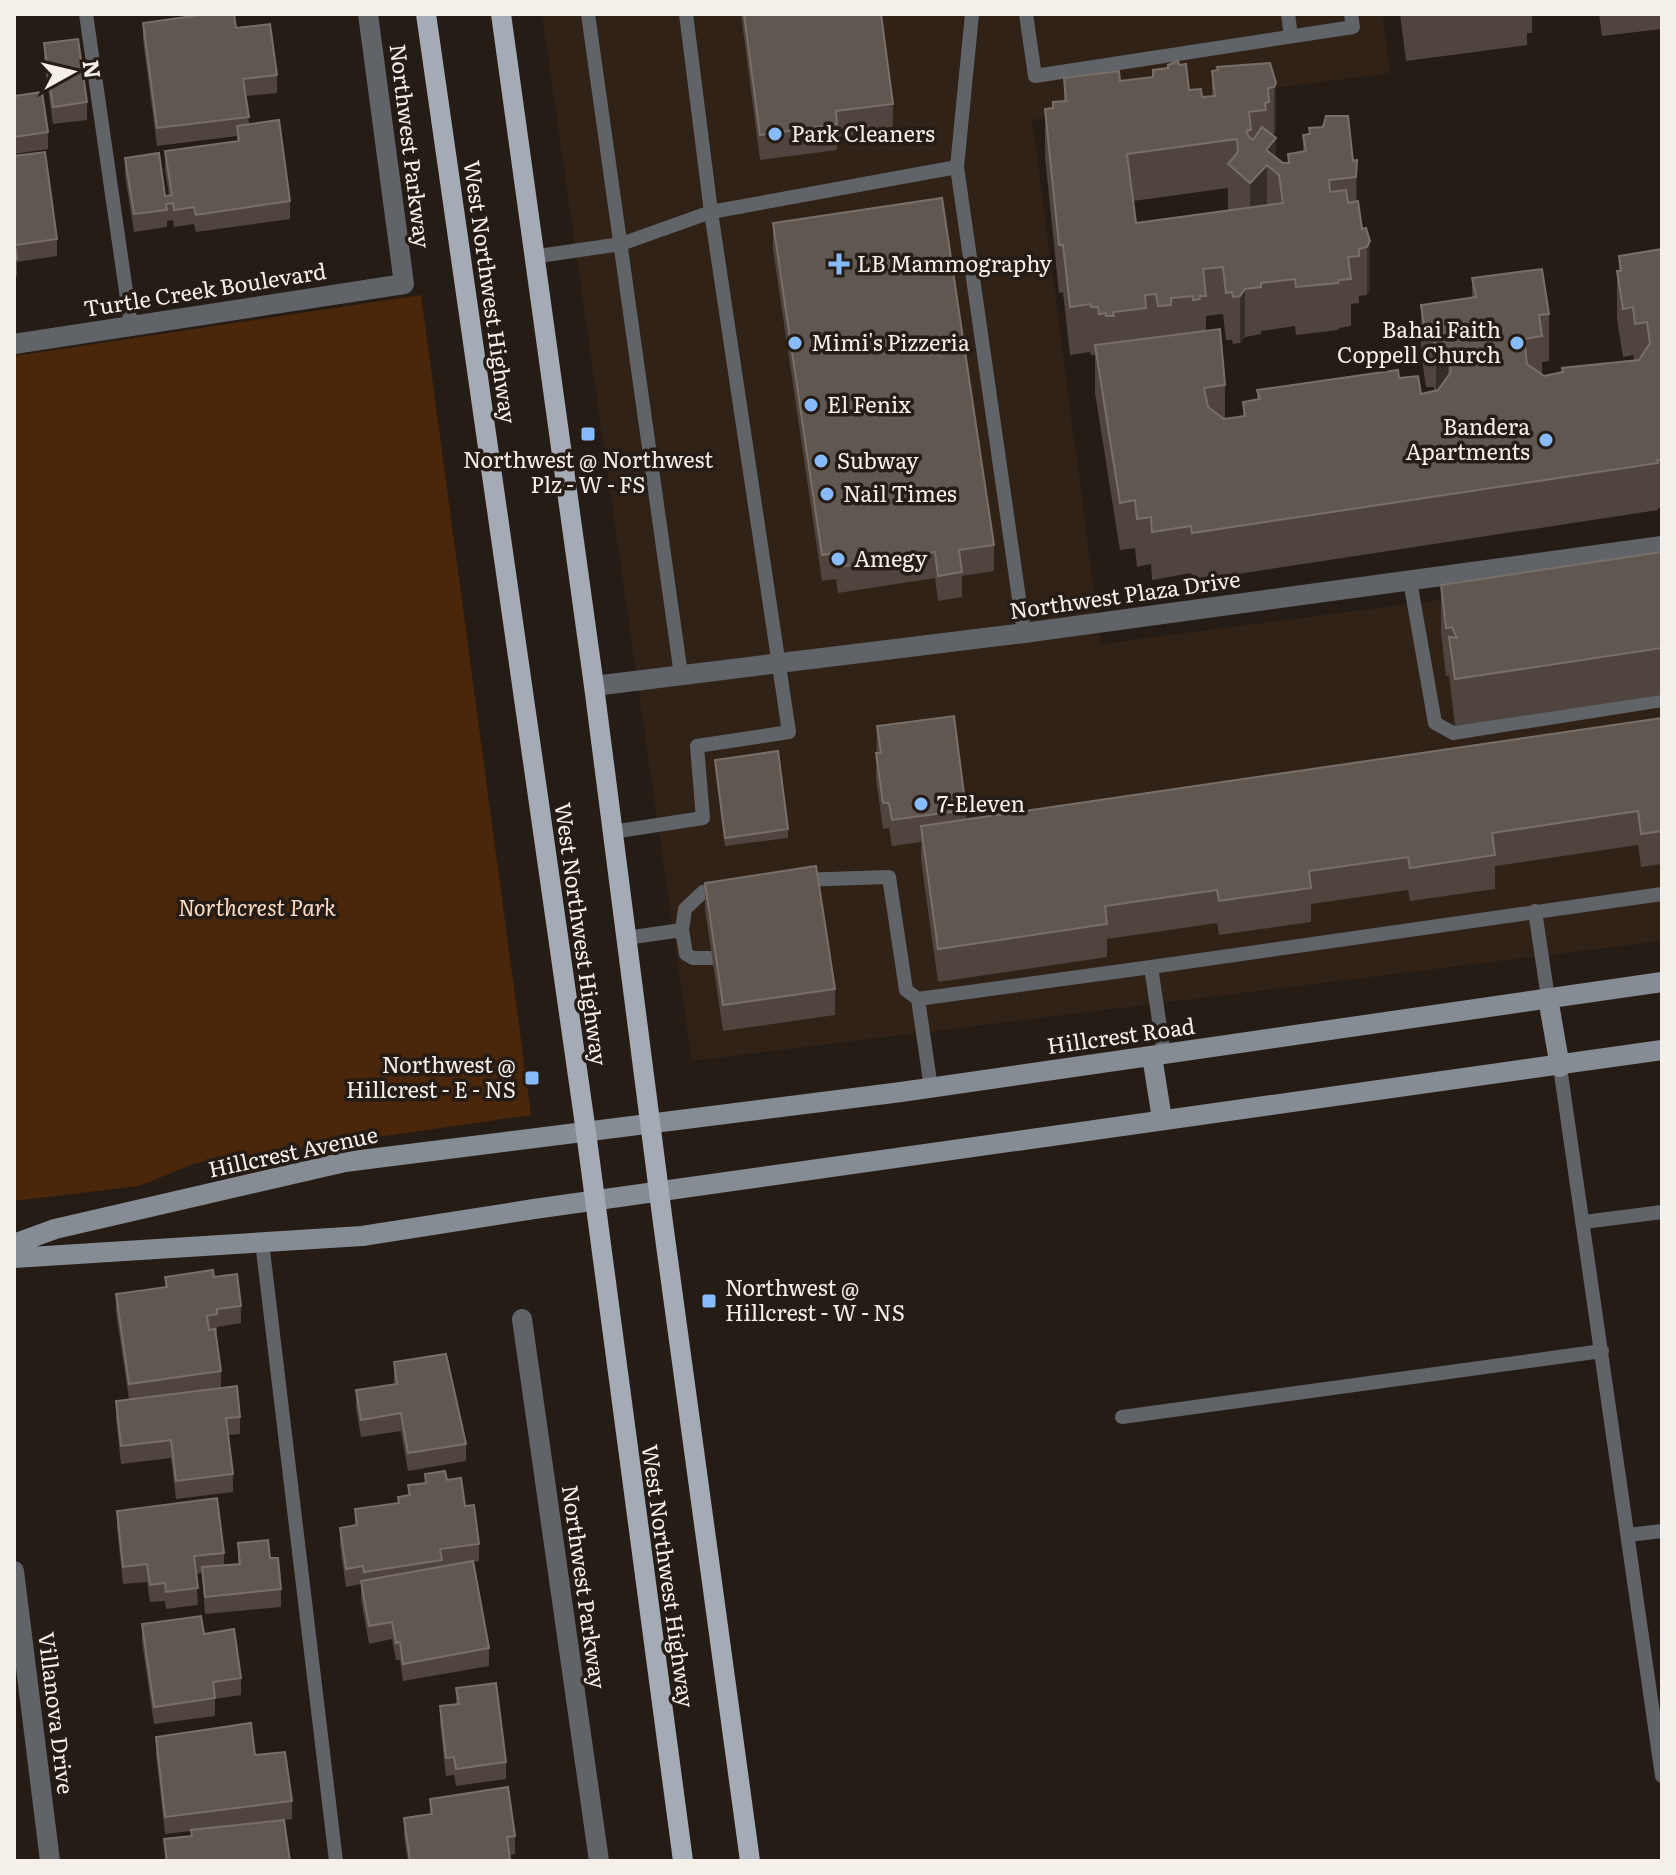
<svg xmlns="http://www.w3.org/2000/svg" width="1676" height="1875" viewBox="0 0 1676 1875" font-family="Literata,serif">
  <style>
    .built { fill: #302217 }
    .green { fill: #4a270a }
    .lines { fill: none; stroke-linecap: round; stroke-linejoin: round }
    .lane { stroke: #606468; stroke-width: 14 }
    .street { stroke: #606468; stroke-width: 20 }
    .secondary { stroke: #868c93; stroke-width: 20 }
    .primary { stroke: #a4abb4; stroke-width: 20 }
    .wall { fill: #4f453e; fill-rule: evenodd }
    .shaded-wall { fill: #362d26 }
    .building { fill: #605750; stroke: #786f68; stroke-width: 2; fill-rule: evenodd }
    .poi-dot { fill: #87bbfb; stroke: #251c15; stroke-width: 3 }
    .labels { text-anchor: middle; stroke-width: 7; stroke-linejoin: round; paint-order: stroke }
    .poi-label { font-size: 22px; fill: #f5efea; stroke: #251c15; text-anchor: start }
    .street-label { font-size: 22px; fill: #f5efea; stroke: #251c15 }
    .park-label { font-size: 22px; font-style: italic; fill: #fcdbc5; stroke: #251c15 }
  </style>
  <rect width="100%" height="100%" fill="#251c15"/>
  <path class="built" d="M542 14H1382L1390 73 1032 120 1101 644 1662 571V941L692 1061Z"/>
  <path class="green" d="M421 295 531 1115 196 1163 139 1186 14 1201V356Z"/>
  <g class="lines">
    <path class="lane" d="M86 14 131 326
      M588 14 681 675
      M972 14 957 167 1024 633
      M1026 14 1035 76 1353 27 1351 14
      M1288 14 1291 36
      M532 257 621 244 711 212 957 167
      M1410 581 1435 723 1453 733 1662 700
      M612 832 703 818 697 746 789 732 711 212 686 14
      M799 880 889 877 906 990 918 999
      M1535 911 1548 998
      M682 930 686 954 693 958H712
      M626 938 682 930 685 909 703 892 723 889
      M1164 1054 1151 967 1662 894
      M1560 1067 1662 1776
      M931 1088 918 999 1151 967
      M1584 1222 1662 1212
      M262 1242 336 1861
      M1122 1417 1602 1351
      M1628 1535 1662 1531"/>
    <path class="street" d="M14 344 404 284 368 14
      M594 686 1024 633 1662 546
      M522 1319 599 1861
      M14 1571 50 1861"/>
    <path class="secondary" d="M1548 998 1560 1067
      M1152 1056 1162 1119
      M14 1244 55 1229 345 1162 901 1092 1662 982
      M14 1258 362 1236 534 1209 1662 1050"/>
    <path class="primary" d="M426 14 586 1132 683 1861
      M501 14 594 686 663 1223 750 1861"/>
  </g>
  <path class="wall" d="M741 14H881L893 104V129L837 137V150L760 160Z
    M1400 14H1532V33H1527V45L1406 61Z
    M1599 14H1662V29L1602 36Z
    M143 23 236 28 277 75V93L246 96 249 124 290 201V219L196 232 194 224 174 227 173 220 167 221V227L134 232 125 175V158L165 196 169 195 165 169V151L237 141V136L157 146 143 40Z
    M44 43 87 102V120L53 124 44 61Z
    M1179 65 1189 90 1202 97 1212 96V71L1276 83V130L1274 134 1272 135 1276 158 1283 163H1288V154L1303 151V135L1309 134V128L1353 161 1357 160V201L1362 229 1366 228 1370 289 1367 295 1359 296V303L1351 304V326L1339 328 1338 330 1296 335 1295 326 1261 331V334L1245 337 1240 343 1233 344 1232 340H1226L1223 314 1206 316V331L1225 385V419L1243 416V402L1257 399V390L1399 378 1421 394 1434 391V387H1426L1421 352V305L1472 298V278L1549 314V361L1542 362V374L1544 376 1562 372V368L1634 360 1633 355 1623 357 1617 319V271H1619V256L1662 249V507L1658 508V510L1192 581 1191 573 1152 580 1151 564 1137 567 1135 548 1120 550 1095 393V355H1091L1090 352 1070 355 1063 292 1059 293 1045 157V109L1053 108 1064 101V78L1120 81 1153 77 1168 68ZM1228 188V210L1136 223 1133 201Z
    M14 96 48 132V149L14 154Z
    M14 156 57 239V256L17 262V276L14 277Z
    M773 223 994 545V571L962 576V597L938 601 935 578 838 593 836 579 822 581 773 249Z
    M1662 552V695L1455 726 1449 675 1446 676 1441 632V585Z
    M1662 718V864L1641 867 1638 845 1495 866V889L1410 901 1408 890 1311 904V922L1219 935 1217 923 1107 939V957L938 982 921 860V842L892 846 889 828 883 829 876 779 877 726 966 810V820Z
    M715 760 788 829V838L725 846 715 768Z
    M705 883 835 989V1015L723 1031 705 909Z
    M165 1277H214L241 1306V1323L217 1327V1332H215L221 1371V1388L240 1417V1434L228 1435 233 1474V1492L176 1499 171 1458 121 1464 116 1418V1401L129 1399 116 1312V1294L165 1288Z
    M394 1362 466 1444V1461L408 1471 401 1431 361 1437 356 1407V1390L394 1384Z
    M425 1474 447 1480 465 1506 479 1544V1561L474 1562 489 1648V1666L403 1681 400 1660H396L392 1639 369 1644 361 1599V1584L346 1587 340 1545V1528L355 1526V1509L398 1503V1497L408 1495V1485L425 1483Z
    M117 1511 224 1553V1565L238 1564V1543L270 1558 281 1589V1607L205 1614 202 1573 196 1574 198 1605 166 1609 165 1601 150 1602 147 1582 123 1584 117 1528Z
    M142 1624 204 1634 241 1678V1695L215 1699V1716L154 1724 142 1642Z
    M456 1688 506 1762V1779L456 1786 454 1775 446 1776 440 1724V1706L456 1704Z
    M156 1737 255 1755 292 1801V1819L276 1821 290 1861H165L164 1839 191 1836V1831L165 1834 156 1754Z
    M430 1799 515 1836V1854L510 1855V1861H408L404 1836V1818L430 1814Z"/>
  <path class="shaded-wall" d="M1276 83V130L1274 134V87Z
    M1276 138V172L1267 165V212L1250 230V183L1266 150Z
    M1357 160V208L1356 224V177Z
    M1370 241V289L1367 295V247Z
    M1245 289V337L1240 343V296Z
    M1448 350V398L1436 401V353Z"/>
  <path class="building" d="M207 14H234L236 28 270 24 277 75 243 79 249 117 157 128 143 23Z
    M744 14H881L893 104 836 111 837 124 760 135Z
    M78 39 87 102 53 107 44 43Z
    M1178 61 1179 65 1186 64 1189 90 1201 89 1202 97 1215 96 1212 71 1218 70 1217 67 1270 63 1276 83 1274 87 1268 88 1269 102 1265 103 1266 110 1249 112 1251 130H1247L1248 136 1253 140 1262 127 1276 138 1266 150 1283 163H1289L1288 154 1306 151 1303 135 1310 134 1309 128 1323 127 1326 116H1348L1353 161 1357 160 1356 177 1329 180 1330 192 1346 190 1348 203 1358 201 1362 229 1366 228 1370 241 1367 247 1359 249V256L1348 257 1351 279 1339 280 1338 283 1296 287 1295 279 1261 283V287L1245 289 1240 296 1233 297 1232 292 1226 293 1223 267 1203 269 1206 296H1200V299L1193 300V296L1171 298V305L1158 306 1156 294 1145 295 1146 308 1113 312 1114 316H1106V313L1099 314 1098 307H1091L1090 304 1070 307 1063 245H1059L1045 109 1053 108V102L1066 101 1064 78 1119 71 1120 81 1153 77V70L1168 68V65ZM1237 139 1238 152 1228 164 1250 183 1267 165 1279 175 1283 203 1136 223 1127 154Z
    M42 92 48 132 14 137V96Z
    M279 120 290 201 196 215 194 207 174 210 173 203 166 204 167 210 134 214 125 158 159 153 165 196 172 195 165 151 239 141 237 126Z
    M45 152 57 239 15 245 17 259H14V156Z
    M942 198 994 545 959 550 962 572 938 576 935 552 838 567 836 553 822 555 773 223Z
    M1662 249V460H1657L1658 463 1192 533 1191 526 1152 532 1151 517 1137 519 1135 500 1120 503 1095 345 1220 329 1225 385 1204 388 1208 407 1224 419 1245 416 1243 402 1260 399 1257 390 1398 370 1399 378 1418 376 1421 394 1438 390 1451 372 1448 350 1436 353 1434 339H1426L1421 305 1476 297 1472 278 1542 269 1549 314 1539 315 1542 336 1524 339 1527 364 1544 376 1563 372 1562 368 1639 360 1650 343 1647 322 1635 324 1633 307 1623 309 1617 271H1621L1619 256Z
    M1662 552V648L1455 679 1449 637 1457 638 1452 627 1446 628 1441 585Z
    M954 716 966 810 892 820 889 803H883L876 753H881L877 726Z
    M1662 718V831L1641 834 1638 811 1492 833 1495 855 1410 868 1408 857 1309 871 1311 888 1219 901 1217 890 1105 906 1107 924 938 949 921 826Z
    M778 751 788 829 725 838 715 760Z
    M816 866 835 989 723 1005 705 883Z
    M213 1270 214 1277 237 1274 241 1306 217 1309V1314L207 1316 209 1330 215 1329 221 1371 129 1384 116 1294 167 1287 165 1277Z
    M446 1354 466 1444 408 1453 401 1413 361 1420 356 1390 397 1384 394 1362Z
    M237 1386 240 1417 226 1418 233 1474 176 1481 171 1440 121 1446 116 1401Z
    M445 1471 447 1480 461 1478 465 1506 474 1505 479 1544 440 1549 442 1560 364 1572 363 1566 346 1569 340 1528 357 1525 355 1509 399 1503 398 1497 410 1495 408 1485 426 1483 425 1474Z
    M217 1498 224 1553 194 1556 198 1588 166 1592 165 1583 150 1585 147 1564 123 1567 117 1511Z
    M268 1540 270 1558H278L281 1589 205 1597 202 1567 240 1564 238 1543Z
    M473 1561 489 1648 403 1664 400 1642 396 1643 392 1622 369 1626 361 1581Z
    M201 1616 204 1634 234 1629 241 1678 213 1682 215 1698 154 1707 142 1624Z
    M496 1683 506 1762 456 1769 454 1757 446 1758 440 1706 459 1704 456 1688Z
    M251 1723 255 1755 285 1752 292 1801 165 1817 156 1737Z
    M508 1787 515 1836 507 1837 510 1859 498 1861H410L404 1818 432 1814 430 1799Z
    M284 1820 290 1861H167L164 1839 192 1836 191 1830Z"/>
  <g class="poi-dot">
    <circle cx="775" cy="134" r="8"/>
    <path d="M835 252h8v8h8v8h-8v8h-8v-8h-8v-8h8z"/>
    <circle cx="795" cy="343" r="8"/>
    <circle cx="1517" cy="343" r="8"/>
    <circle cx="811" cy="405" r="8"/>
    <rect x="580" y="426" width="16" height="16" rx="4"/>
    <circle cx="1546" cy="440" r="8"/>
    <circle cx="821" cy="461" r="8"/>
    <circle cx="827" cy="494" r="8"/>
    <circle cx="838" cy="559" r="8"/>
    <circle cx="921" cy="804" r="8"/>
    <rect x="524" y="1070" width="16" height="16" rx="4"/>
    <rect x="701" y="1293" width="16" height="16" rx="4"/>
  </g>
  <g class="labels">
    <g class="poi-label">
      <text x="791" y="142">Park Cleaners</text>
      <text x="857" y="272">LB Mammography</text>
      <text x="1501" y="338" text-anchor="end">Bahai Faith<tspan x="1501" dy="25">Coppell Church</tspan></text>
      <text x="811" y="351">Mimi's Pizzeria</text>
      <text x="827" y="413">El Fenix</text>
      <text x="1530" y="435" text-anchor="end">Bandera<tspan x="1530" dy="25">Apartments</tspan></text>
      <text x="588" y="468" text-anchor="middle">Northwest @ Northwest<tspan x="588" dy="25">Plz - W - FS</tspan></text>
      <text x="837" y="469">Subway</text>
      <text x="843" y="502">Nail Times</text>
      <text x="854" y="567">Amegy</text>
      <text x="937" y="812">7-Eleven</text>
      <text x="516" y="1073" text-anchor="end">Northwest @<tspan x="516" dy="25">Hillcrest - E - NS</tspan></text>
      <text x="725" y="1296">Northwest @<tspan x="725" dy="25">Hillcrest - W - NS</tspan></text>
    </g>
    <g class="street-label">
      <text transform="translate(410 146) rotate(83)" y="8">Northwest Parkway</text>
      <text transform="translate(205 290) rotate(-9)" y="8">Turtle Creek Boulevard</text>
      <text transform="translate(490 292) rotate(82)" y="8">West Northwest Highway</text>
      <text transform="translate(1125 595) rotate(-8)" y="8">Northwest Plaza Drive</text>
      <text transform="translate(581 934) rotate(82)" y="8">West Northwest Highway</text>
      <text transform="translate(1121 1036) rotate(-8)" y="8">Hillcrest Road</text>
      <text transform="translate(293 1152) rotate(-12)" y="8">Hillcrest Avenue</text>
      <text transform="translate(668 1576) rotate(82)" y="8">West Northwest Highway</text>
      <text transform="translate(584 1587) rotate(82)" y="8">Northwest Parkway</text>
      <text transform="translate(56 1713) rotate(83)" y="8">Villanova Drive</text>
    </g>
    <g class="park-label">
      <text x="257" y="916">Northcrest Park</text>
    </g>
  </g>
  <rect width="1676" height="1875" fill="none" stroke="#f5efea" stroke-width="32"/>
  <g transform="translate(72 72) rotate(82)" stroke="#251c15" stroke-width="6" paint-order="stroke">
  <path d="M0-6L14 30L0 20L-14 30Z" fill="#f5efea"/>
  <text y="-12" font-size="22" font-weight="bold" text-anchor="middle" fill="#f5efea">N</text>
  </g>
</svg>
